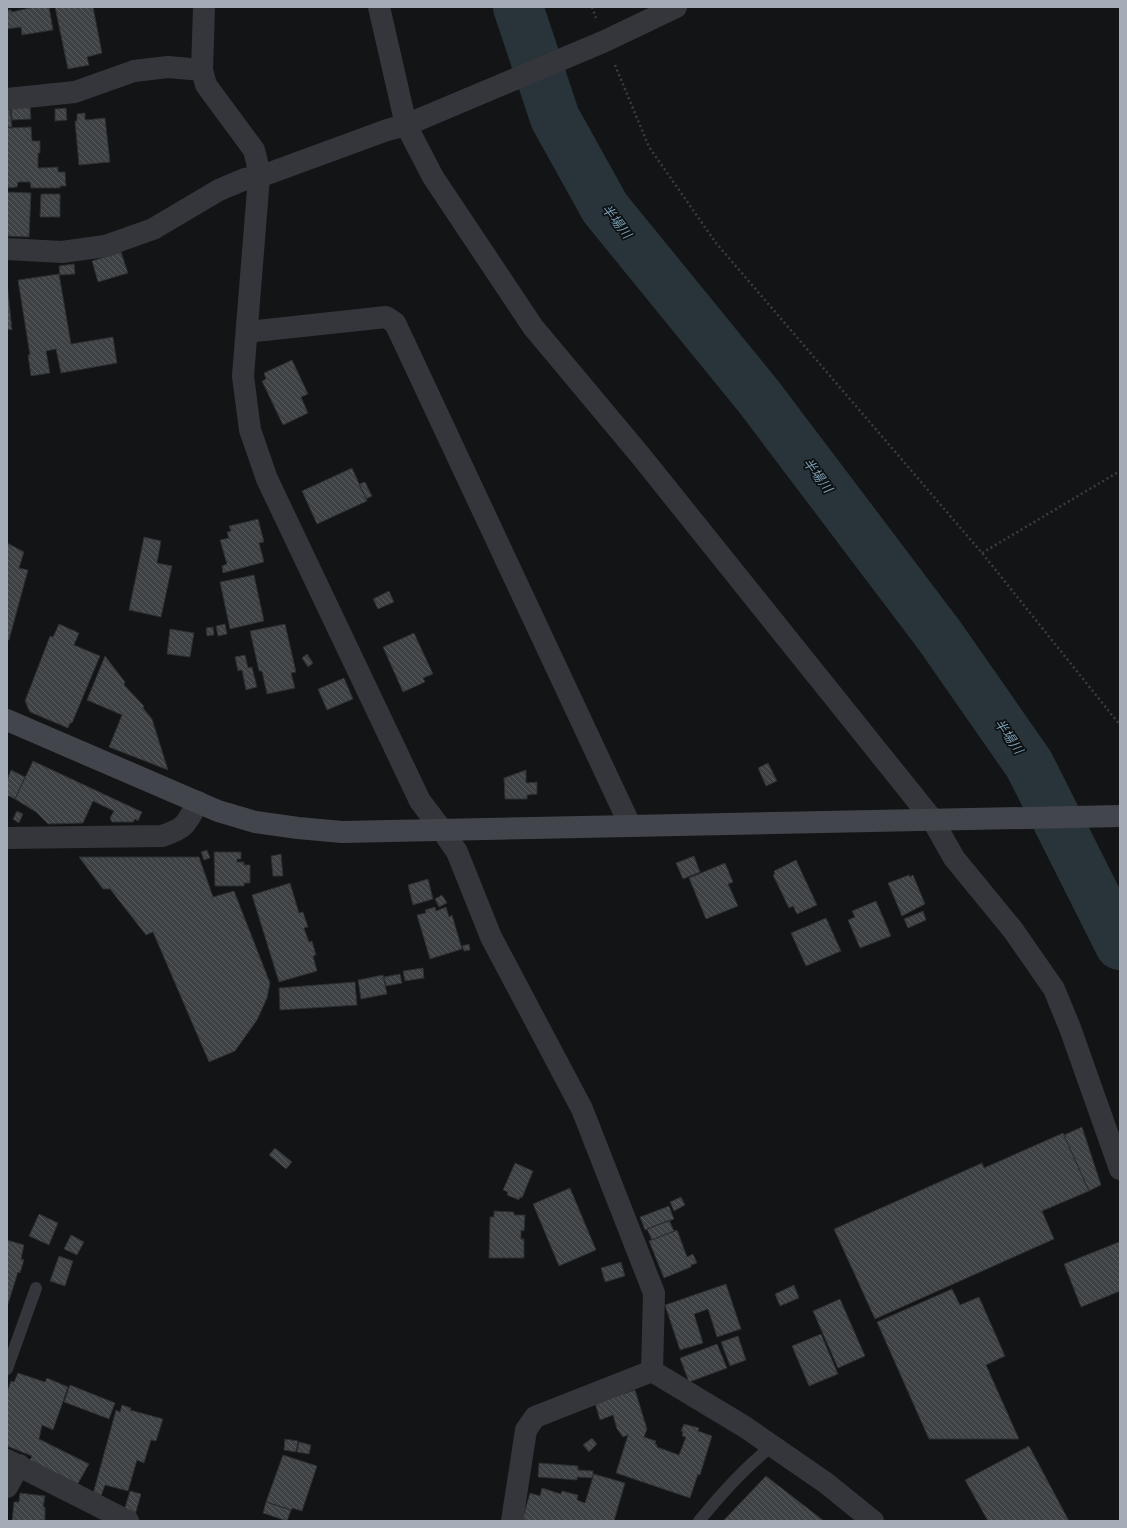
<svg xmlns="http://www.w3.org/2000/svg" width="1127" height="1528" viewBox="0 0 1127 1528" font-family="'Work Sans','Noto Sans JP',sans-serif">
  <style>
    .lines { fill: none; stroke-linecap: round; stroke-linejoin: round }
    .river { stroke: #29343a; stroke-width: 50 }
    .building { fill: url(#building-back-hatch); stroke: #2d2e31 }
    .path { stroke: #3a3d42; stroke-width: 2.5; stroke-dasharray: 2 3; stroke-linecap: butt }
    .lane { stroke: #34363b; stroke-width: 12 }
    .street { stroke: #34363b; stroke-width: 22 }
    .secondary { stroke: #42454b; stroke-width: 22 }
    .labels { text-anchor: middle; stroke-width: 3.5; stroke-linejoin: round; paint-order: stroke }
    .water-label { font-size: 13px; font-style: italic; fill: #789fb5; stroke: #0e0f10 }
  </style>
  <defs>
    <pattern id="building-back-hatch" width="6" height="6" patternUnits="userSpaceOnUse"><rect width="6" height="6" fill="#3f4245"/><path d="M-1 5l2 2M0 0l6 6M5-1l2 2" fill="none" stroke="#585b5e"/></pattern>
  </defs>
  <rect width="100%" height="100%" fill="#131415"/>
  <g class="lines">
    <path class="river" d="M518 7 555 118 605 208 759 397 939 635 1029 764 1120 945"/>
  </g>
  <path class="building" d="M34 7H49L53 30 22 35 21 27 7 29V10H11L12 12Z
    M55 7H93L102 53 87 57 89 65 68 69Z
    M30 107 31 119 12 120 11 108Z
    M66 108 67 120 55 121V109Z
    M7 110H10L12 127H7Z
    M85 113V120L105 118 110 162 79 165 75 121H77V114Z
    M31 127 32 141H40V153H38V168L58 167V172H65L66 186H60V188H31L30 182H18L17 187 7 188V128Z
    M7 192 31 193 29 237 7 236Z
    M41 194H60V217H40Z
    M121 252 128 273 98 282 92 261Z
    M74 264 75 274 60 275 59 266Z
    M59 274 71 344 113 337 117 363 61 373 56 349 46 351 50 373 31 376 28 355H30L18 280Z
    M7 282 12 330 7 329Z
    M292 360 308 394 301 397 308 413 283 425 262 381 266 379 264 373Z
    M352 468 367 501 317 524 302 491Z
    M365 482 372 496 366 499 359 484Z
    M258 519 264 542 259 543 264 562 223 573 222 566 227 564 220 540 229 538 227 532 231 531 229 526Z
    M144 537 161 541 157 563 172 566 161 617 129 610Z
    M7 543 24 552 19 568 28 570 9 640H7Z
    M254 575 264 621 230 629 220 582Z
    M389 591 394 602 378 609 373 599Z
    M59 624 79 633 74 645 100 656 72 723H70L68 728 30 712 25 701 50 636 53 637Z
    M225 624 227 634 218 636 216 626Z
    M285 624 296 672 291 673 295 688 267 694 262 671H259L250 631Z
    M213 627 214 635 207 636 206 628Z
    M170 629 194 633 190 657 167 654Z
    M414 633 433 674 423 678 425 682 403 692 383 647Z
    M307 654 313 663 308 667 302 658Z
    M245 655 248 668 252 667 257 687 246 690 242 670 238 671 235 657Z
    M105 656 125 682 124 685 144 706 143 708 152 719 168 770 109 747 122 715 87 700Z
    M344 678 353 699 327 710 318 689Z
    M33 761 142 812 138 821 135 819 133 822H112L110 818 114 811 93 801 83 823 48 824 36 812 15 799Z
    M768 763 777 781 766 786 758 768Z
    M11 770 25 777 15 799 7 795V780Z
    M526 770V783L537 782V794L527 795V799H505L504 778Z
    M17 811 23 814 19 823 13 819Z
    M207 850 210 858 204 860 201 852Z
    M214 852H241V859H237V862H244V865H250V883H244V886H215Z
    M281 854 283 876H273L271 856Z
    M694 856 700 872 683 879 676 863Z
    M79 857H199L213 897 234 891 270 983 267 998 257 1020 235 1051 209 1062 153 932 146 935 110 889H103Z
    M796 860 817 905 797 914 793 906 789 908 773 875 775 874 774 871Z
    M725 863 733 882 728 884 738 906 706 919 689 878Z
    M909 875 910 877 913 875 925 904 902 916 888 883Z
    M428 879 433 899 413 905 408 885Z
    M290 883 299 913 303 912 308 927 304 928 309 942 312 941 316 955 313 956 317 971 279 982 252 895Z
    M442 895 447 903 439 907 435 899Z
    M876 901 891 936 860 948 848 920 855 917 852 911Z
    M435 907 436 911 446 907 449 917 452 915 462 949 430 959 417 915 426 913 425 910Z
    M923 911 926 920 908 928 904 919Z
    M826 918 841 951 806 966 791 933Z
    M469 944 470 950 464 951 462 946Z
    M423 968 424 978 405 981 403 971Z
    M400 974 402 983 386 986 384 977Z
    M383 975 387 994 361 999 358 980Z
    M355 982 357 1005 280 1010 279 988Z
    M1082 1127 1101 1185 1089 1191 1064 1135Z
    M1063 1133 1089 1191 1042 1211 1054 1239 875 1319 834 1229 982 1163 984 1168Z
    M275 1148 292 1162 286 1169 269 1155Z
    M515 1163 533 1171 522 1198 520 1197 519 1200 507 1195 508 1192 503 1190Z
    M570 1188 596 1250 559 1266 533 1204Z
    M681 1197 685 1205 674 1211 670 1202Z
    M669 1206 674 1219 645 1230 640 1217Z
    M494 1211 514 1212V1215H525L524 1231 521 1230V1239H524V1258H489L490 1217H494Z
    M39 1214 58 1223 49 1245 29 1236Z
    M669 1220 674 1231 652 1240 647 1229Z
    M677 1230 687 1257 693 1254 697 1263 691 1265V1267L664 1278 649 1241Z
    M71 1235 84 1242 77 1255 64 1249Z
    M7 1240 24 1245 21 1259 24 1260 20 1273 18 1272 8 1304 7 1303Z
    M1119 1242 1120 1247V1291L1081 1307 1064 1264Z
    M59 1256 73 1261 65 1286 50 1281Z
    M621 1262 625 1276 605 1282 601 1268Z
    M726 1284 741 1329 717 1337 708 1309 694 1314 703 1343 680 1350 665 1305Z
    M794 1285 799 1298 780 1306 775 1294Z
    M952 1289 960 1305 979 1297 1005 1356 986 1365 1019 1439H929L877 1322Z
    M840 1299 865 1356 838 1368 813 1311Z
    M821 1334 838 1374 809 1386 792 1346Z
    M738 1336 746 1360 730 1366 721 1342Z
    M717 1344 727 1368 689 1382 680 1358Z
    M18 1373 45 1382 47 1378 68 1387 53 1430 42 1425 39 1439 89 1464 76 1487 29 1462 32 1456 7 1446V1392L11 1381 14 1382Z
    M70 1385 115 1403 109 1419 64 1402Z
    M635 1390 647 1429 644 1437 656 1441 655 1444 657 1445V1447L679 1455 686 1437 682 1436 683 1432 681 1431 684 1424 699 1428 698 1431 712 1436 700 1475 698 1474 690 1498 616 1473 628 1435 623 1437 617 1429 613 1415 600 1420 595 1403Z
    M122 1405 131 1408 130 1410 163 1419 156 1441 151 1440 144 1463 137 1460 128 1491 105 1485 101 1496 93 1494 116 1410 120 1412Z
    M592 1438 597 1444 589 1452 583 1445Z
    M285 1439 298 1441 296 1452 284 1450Z
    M299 1442 311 1445 309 1454 297 1452Z
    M1029 1446 1069 1521H988L965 1480Z
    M283 1455 317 1466 302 1511 292 1508V1510L266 1502Z
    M539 1463 578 1466V1470L593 1471V1478L577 1477V1480L538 1477Z
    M594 1474 625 1483 614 1521H528L521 1519 524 1514 530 1493 540 1496 542 1488 561 1494 562 1491 578 1495 577 1500 585 1503Z
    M766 1476 824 1521H723Z
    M130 1491 141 1494 135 1515 124 1511Z
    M20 1493 45 1496 43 1507H45V1520H41V1521H12L14 1502H19Z
    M266 1502 291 1510 287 1521 263 1513Z"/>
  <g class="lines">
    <path class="path" d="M592 7 596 18
      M615 65 649 147 716 243 982 553 1120 725
      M982 553 1120 471"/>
    <path class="lane" d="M7 1369 36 1288
      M699 1521C721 1494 745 1467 772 1446"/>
    <path class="street" d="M204 7 202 70 206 85 254 150 257 162 259 177 243 376 250 430 267 479 420 801 442 830 457 852 491 937 582 1109 654 1293 652 1371
      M379 7 406 125 433 177 533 327 640 455 932 819 954 858 1013 930 1054 989 1070 1028 1120 1169
      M7 99 75 92 134 71 168 67 202 70
      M7 249 62 252 105 246 153 229 219 190 245 179 259 177 387 130 406 125 605 41 676 7
      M247 332 386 317 395 323 630 825
      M7 838 162 836C186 828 186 824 198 802
      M652 1371 745 1427 826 1483 873 1521
      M7 1460 128 1521
      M7 1487 19 1465
      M512 1521 526 1430 535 1417 652 1371"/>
    <path class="secondary" d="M7 720 218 811 255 822 298 828 342 832 1120 816"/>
  </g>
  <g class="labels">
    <g class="water-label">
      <text transform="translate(617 221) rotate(52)" y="5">半場川</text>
      <text transform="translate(818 475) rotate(53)" y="5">半場川</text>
      <text transform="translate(1009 736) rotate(55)" y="5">半場川</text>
    </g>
  </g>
  <rect width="1127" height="1528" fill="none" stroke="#a4acb7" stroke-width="16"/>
</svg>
